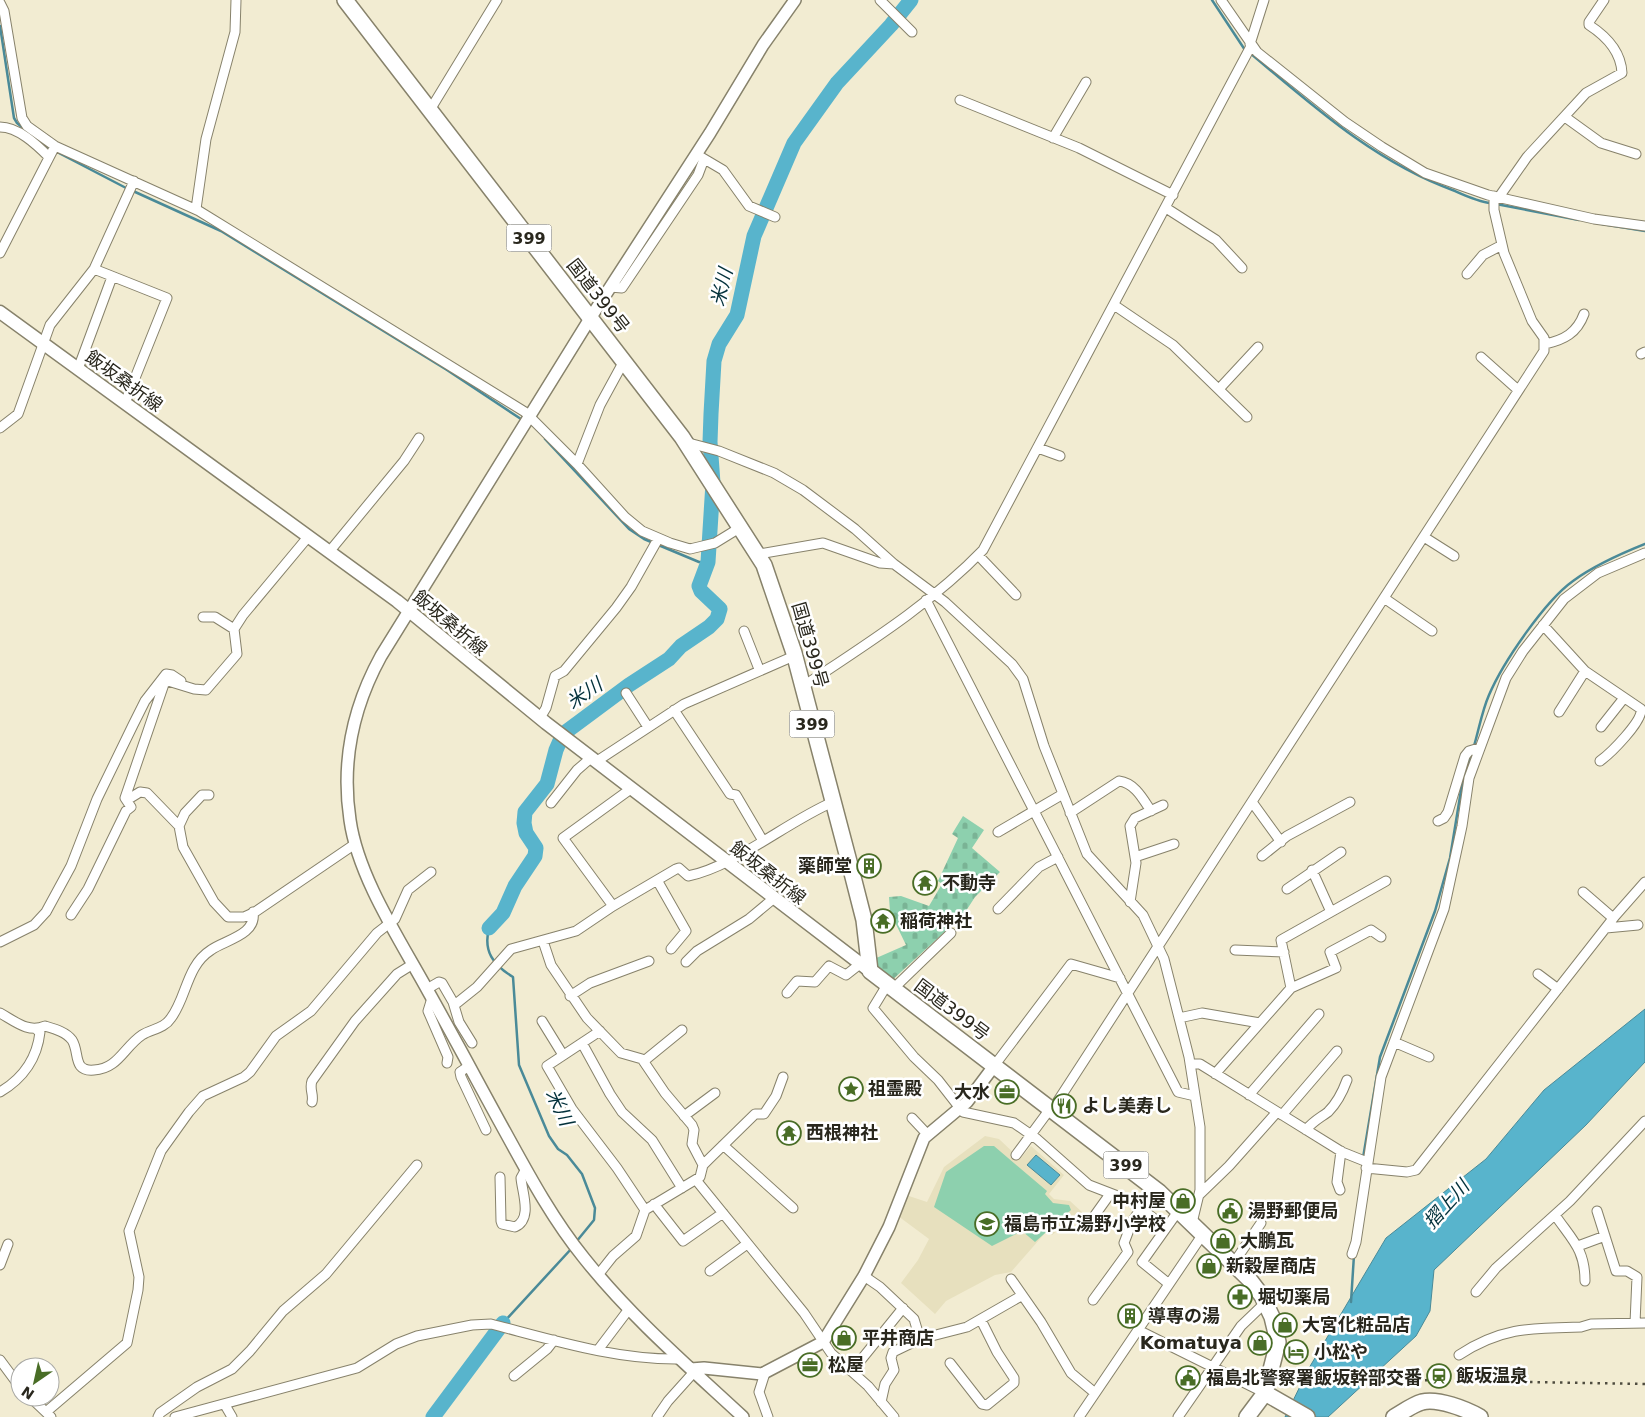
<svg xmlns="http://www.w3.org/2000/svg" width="1645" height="1417" viewBox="0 0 1645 1417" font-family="'DejaVu Sans','Noto Sans JP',sans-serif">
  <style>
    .built { fill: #e7e0be }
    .green { fill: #8dd0ae }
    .cemetery { fill: url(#cemetery-stones) }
    .water { fill: #58b4cc; stroke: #4a8a98 }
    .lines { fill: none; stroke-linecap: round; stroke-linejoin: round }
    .stream { stroke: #4a8a98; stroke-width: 2.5 }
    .river { stroke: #58b4cc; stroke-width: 15 }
    .minor-casing { stroke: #87826b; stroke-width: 11 }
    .tertiary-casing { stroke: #87826b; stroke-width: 14 }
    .secondary-casing { stroke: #87826b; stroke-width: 15 }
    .primary-casing { stroke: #87826b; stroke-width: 18 }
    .trunk-casing { stroke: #87826b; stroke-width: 18 }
    .minor { stroke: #fff; stroke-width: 9 }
    .tertiary { stroke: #fff; stroke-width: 11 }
    .secondary { stroke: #fff; stroke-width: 12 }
    .primary { stroke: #fff; stroke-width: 15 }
    .trunk { stroke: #fff; stroke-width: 15 }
    .rail { stroke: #4f4c3f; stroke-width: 2.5; stroke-dasharray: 2.5 5; stroke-linecap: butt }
    .labels { text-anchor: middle; stroke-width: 5; stroke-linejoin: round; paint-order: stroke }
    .shield { fill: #fff; stroke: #696861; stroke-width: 1 }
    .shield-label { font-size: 16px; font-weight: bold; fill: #29271d }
    .street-label { font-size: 18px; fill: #29271d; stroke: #fff }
    .poi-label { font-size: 18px; font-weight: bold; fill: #29271d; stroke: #fff; text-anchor: start }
    .water-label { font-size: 19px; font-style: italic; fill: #03313b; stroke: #fff }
  </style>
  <defs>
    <pattern id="cemetery-stones" width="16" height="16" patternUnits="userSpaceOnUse" patternTransform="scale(1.25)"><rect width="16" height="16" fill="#8dd0ae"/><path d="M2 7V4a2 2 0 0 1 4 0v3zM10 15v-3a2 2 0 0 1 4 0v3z" fill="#7ab395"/></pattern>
  </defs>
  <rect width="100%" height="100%" fill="#f2ecd2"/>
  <path class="built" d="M985 1136 999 1139 1020 1159 1031 1146 1064 1175 1049 1194 1054 1199 1070 1201 1082 1212 1052 1235 1046 1232 1011 1272 995 1275 946 1301 935 1314 901 1283 918 1260 929 1239 898 1216 906 1195 927 1202 944 1167Z"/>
  <path class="green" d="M984 1146H994L1047 1191 1045 1194 1053 1203 1069 1205 1071 1210 1035 1242 1022 1231 992 1246 934 1207 946 1172Z"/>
  <path class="cemetery" d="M963 816 984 830 972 848 1000 872 975 897 964 914 889 983 879 972 874 959 906 945 890 912 889 897 901 896 929 906 942 884 938 881 958 838 952 834Z"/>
  <path class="water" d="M1645 1009V1062L1586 1125 1434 1270 1430 1311 1416 1336 1328 1417H1285L1309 1368 1386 1238 1486 1159 1544 1090Z
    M1036 1155 1060 1175 1051 1185 1027 1165Z"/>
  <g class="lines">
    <path class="stream" d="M1212 0 1245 50
      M0 26 14 118 17 123 30 134
      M1250 53C1313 106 1376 163 1455 191 1466 196 1479 202 1491 203
      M40 143 50 148
      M55 151 128 189
      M133 191 221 231 447 370 524 421
      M1496 204 1579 220
      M1602 224 1645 231
      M545 439 629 529 644 539 699 562H708
      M1474 746C1479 729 1482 711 1489 695 1503 662 1545 601 1573 581 1595 565 1620 554 1645 544
      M489 928C483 951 493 965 513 977L519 1065 549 1136 558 1149 567 1155 582 1174 595 1208 594 1220 576 1242
      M1363 1158 1380 1057 1435 911 1450 858 1463 778 1471 754
      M1351 1302 1354 1255
      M503 1323 572 1248"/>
    <path class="river" d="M489 928 503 913 515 886 535 856 536 848 526 833 524 823 525 812 547 784 556 750 563 734 629 685 669 659 681 646 709 627 717 619 720 609 701 591 699 586 708 562 713 483 710 442 711 414 714 361 719 344 737 315 754 236 794 143 837 83 891 25 911 0
      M433 1417 503 1323"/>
    <g class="minor-casing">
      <path id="minor" d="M880 0 912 32
        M1221 0 1257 52 1345 122 1382 147 1425 173 1488 195 1594 219 1645 226
        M0 3 4 11 22 118 27 126 55 146 199 211 525 412 577 464 625 517 642 531 670 543 690 549 715 543 741 527
        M1250 44 1264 0
        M960 100 1079 148 1173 195
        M430 110 497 0
        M1565 117 1601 143 1636 154
        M0 127C18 127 36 144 49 157
        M1053 138 1086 82
        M701 157 723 170 749 206 775 217
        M1499 197 1527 157 1586 93 1622 73C1621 51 1606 36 1589 25V22L1604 0
        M1166 208 1216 240 1242 268
        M196 209 206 139 235 32 236 0
        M0 253 55 146
        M94 269 167 298 125 403
        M1467 274 1483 255 1502 245
        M610 287 622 288 698 175 704 159
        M1114 305 1173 345 1247 417
        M1545 344C1564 340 1577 333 1584 314
        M1641 354 1645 352
        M1481 357 1518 390
        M78 369 112 277
        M1219 389 1258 347
        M0 428 18 414 50 325 94 269 134 181
        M685 442 719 451 774 473 803 490 855 529 894 564 945 602 1012 664 1023 679 1044 746 1087 854 1143 915 1164 959 1189 1057 1200 1127V1190L1192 1223
        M1038 448 1060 456
        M577 464 600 405 624 361
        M1424 537 1454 556
        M329 552 404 461 419 438
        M759 554 823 543 880 563 894 564
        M978 555 1016 595
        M1384 598 1432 631
        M926 600 1178 1092 1195 1096
        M203 617H215L234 629
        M1543 625 1585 671 1641 709C1643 721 1611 753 1600 761
        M744 631 759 669
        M802 687C865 645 931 604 983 550L1251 46
        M626 693 648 727
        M674 710 730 794 736 795 763 841
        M1559 712 1585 671
        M540 718 546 708 555 676 564 671 616 608 631 587 658 539
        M1601 727 1624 698
        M597 761 684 704 794 656
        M127 800 140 792 147 793 179 826 183 847 214 902 228 917H244L255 912 355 844
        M1252 802 1281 842
        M551 803 577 770 592 757
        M1070 813 1119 781C1135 783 1143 799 1151 811
        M1438 821 1444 818 1448 812 1465 756 1469 751 1479 748
        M179 826 185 813 202 795H209
        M998 832 1063 794
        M1262 856 1287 836 1350 802
        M1135 857 1174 844
        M1312 870 1331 912
        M657 880 686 931 671 949
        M1287 889 1341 852
        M1583 892 1613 918
        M1130 902 1136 863 1130 826 1135 818 1163 805
        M613 906 563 838 632 788
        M998 909 1039 867 1058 857
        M71 915 88 889 126 811 131 807 125 798 164 684 168 681 194 689 206 690 237 654 234 629 243 615 308 537
        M1606 928 1638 925
        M543 941 551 965 587 1018 621 1053 642 1059 665 1093 692 1125 694 1130 692 1144 703 1165
        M0 942 34 925 46 912 71 866 97 799 133 725 145 701 166 674 172 675 181 681
        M1235 950 1284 952
        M686 962 697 951 749 919 773 899
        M1538 974 1558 989
        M887 985 873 1008 914 1057 938 1080 963 1112 1014 1123 1037 1139 1089 1185 1133 1202 1166 1228
        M1291 988 1281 940 1386 881
        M427 989 439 982 442 983 453 1002 457 1003 477 987 511 949 576 931 613 906 676 869 679 868 688 876C734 867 788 821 833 802
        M893 989 951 933
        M787 993 797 981 815 982 829 966 846 975 860 964
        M570 996 590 983 649 961
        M432 998 428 1011 448 1057 447 1063
        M453 1002 459 1022 472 1043
        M0 1013C16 1022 28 1033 45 1026 55 1029 66 1032 72 1040 80 1052 72 1072 94 1070 118 1069 124 1047 142 1035 151 1029 164 1029 171 1018 187 997 186 966 211 950 225 940 257 935 253 912
        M1179 1018 1202 1013 1260 1023
        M542 1021 563 1055
        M600 1031 547 1066 572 1109 617 1168 645 1210
        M1394 1042 1429 1057
        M582 1043 610 1094 622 1112 652 1140 682 1188
        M644 1061 682 1030
        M1190 1064H1200L1342 1152 1367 1162
        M469 1066 460 1072 461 1077 486 1130
        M994 1066 1071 964 1120 978
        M1215 1074 1291 988 1336 968 1330 952 1371 930 1381 937
        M0 1092C22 1079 37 1059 40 1032L37 1030
        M1249 1095 1319 1014
        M312 1102C314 1094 309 1089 312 1081L355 1021 397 974 413 964
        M1052 1110 1544 351V338L1532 321 1504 253 1494 210V196
        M1282 1115 1337 1051
        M684 1116 715 1093
        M912 1118 927 1134
        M1306 1130C1313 1121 1320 1118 1328 1112 1336 1104 1343 1091 1347 1080
        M723 1145 793 1208
        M1016 1155 1050 1109
        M1366 1168 1407 1172 1416 1170 1615 916 1645 882
        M500 1177 501 1221 502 1224 515 1227C533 1219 522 1192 521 1178L526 1169
        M696 1180 804 1313 831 1353 868 1386 894 1417
        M1340 1190 1337 1182 1341 1151
        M1199 1195 1229 1166 1277 1112
        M654 1204 683 1241 723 1213
        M1597 1211 1616 1271H1627L1637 1277 1635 1323
        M1095 1215 1110 1194
        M1555 1215C1572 1240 1585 1249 1585 1281
        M1578 1246 1605 1236
        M1352 1254 1356 1242 1381 1077 1444 909 1462 826 1469 778 1506 678 1523 651 1564 599 1598 573 1645 553
        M1233 1264 1261 1223
        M0 1265 8 1244
        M710 1271 747 1244
        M598 1275 613 1256 636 1236 645 1210 700 1177 703 1165 709 1159 755 1114H764L776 1096 783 1077
        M864 1276 880 1287 914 1319 920 1339
        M1011 1279 1041 1322 1071 1373 1095 1393
        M1169 1284 1142 1262 1179 1210
        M1476 1292 1496 1268 1570 1201 1645 1121
        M1093 1300 1128 1252 1124 1243 1132 1222 1141 1208
        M1138 1330 1265 1393
        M598 1350 629 1309
        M1459 1355C1502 1327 1532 1328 1581 1327L1591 1324 1645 1323
        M0 1360 20 1387
        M950 1363 982 1404 987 1405 1014 1383V1378L997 1352 981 1320
        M852 1371 903 1308
        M765 1373 759 1392 768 1417
        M514 1376 547 1349 554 1340
        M30 1397 51 1417
        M881 1402 885 1384 894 1370 891 1358 893 1352 920 1339 967 1327 1021 1296
        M225 1405 232 1417
        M46 1412 127 1343 138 1290 139 1277 129 1231 161 1151 189 1112 203 1096 244 1077 250 1072 276 1036 311 1011 377 933 395 919 408 890 431 872
        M158 1417 160 1413 197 1387 232 1369 250 1351 283 1311 326 1274 417 1165
        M175 1417 357 1368 396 1344 417 1336 472 1325 491 1324C553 1340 616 1360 680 1359
        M657 1417 668 1401 694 1372
        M1079 1417 1203 1234
        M1178 1417 1241 1326 1265 1303"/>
    </g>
    <g class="tertiary-casing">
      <path id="tertiary" d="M691 1369 704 1368 762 1374 823 1342 864 1276 889 1227 924 1138 967 1102 994 1066
        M743 1417C688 1366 631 1317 584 1258 554 1221 531 1179 508 1137 481 1088 455 1039 428 991 400 940 358 877 350 820 341 761 353 707 381 656L591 317 710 133 763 45 795 0"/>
    </g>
    <g class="secondary-casing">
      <path id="secondary" d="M0 312 397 601 546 723 870 971"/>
    </g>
    <g class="primary-casing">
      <path id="primary" d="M1265 1393 1307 1417
        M1394 1417C1403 1412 1412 1405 1422 1402 1438 1398 1466 1409 1480 1417"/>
    </g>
    <g class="trunk-casing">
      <path id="trunk" d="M345 0 682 437 764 565 794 653 852 873 864 920 870 971 1159 1192 1249 1279 1262 1296 1272 1317 1278 1342 1265 1393 1247 1417"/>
    </g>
    <use href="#minor" class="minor"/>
    <use href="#tertiary" class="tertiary"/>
    <use href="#secondary" class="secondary"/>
    <use href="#primary" class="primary"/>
    <use href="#trunk" class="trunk"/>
    <path class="rail" d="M1410 1380 1645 1384"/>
  </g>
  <defs>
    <g id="building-ring" transform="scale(1.25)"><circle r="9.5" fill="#fff" stroke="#496d26" stroke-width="1.5"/><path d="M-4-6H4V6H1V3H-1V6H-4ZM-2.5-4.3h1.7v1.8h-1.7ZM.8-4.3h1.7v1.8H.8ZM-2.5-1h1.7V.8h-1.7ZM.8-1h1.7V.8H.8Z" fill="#496d26"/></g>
    <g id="temple-ring" transform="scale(1.25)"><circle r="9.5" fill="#fff" stroke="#496d26" stroke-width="1.5"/><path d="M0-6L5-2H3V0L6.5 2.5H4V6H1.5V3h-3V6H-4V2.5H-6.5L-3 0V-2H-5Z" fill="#496d26"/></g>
    <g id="sight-ring" transform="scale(1.25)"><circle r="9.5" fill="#fff" stroke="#496d26" stroke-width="1.5"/><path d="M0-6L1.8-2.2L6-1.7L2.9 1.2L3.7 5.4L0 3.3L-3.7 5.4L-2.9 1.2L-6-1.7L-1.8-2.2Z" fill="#496d26"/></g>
    <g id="office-ring" transform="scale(1.25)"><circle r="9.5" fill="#fff" stroke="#496d26" stroke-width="1.5"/><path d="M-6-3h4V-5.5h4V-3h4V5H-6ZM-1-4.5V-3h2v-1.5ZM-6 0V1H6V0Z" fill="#496d26"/></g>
    <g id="restaurant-ring" transform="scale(1.25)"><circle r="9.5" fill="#fff" stroke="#496d26" stroke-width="1.5"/><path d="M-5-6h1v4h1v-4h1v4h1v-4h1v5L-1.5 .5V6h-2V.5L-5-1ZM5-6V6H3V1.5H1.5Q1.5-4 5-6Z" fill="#496d26"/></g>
    <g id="shop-ring" transform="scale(1.25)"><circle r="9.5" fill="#fff" stroke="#496d26" stroke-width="1.5"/><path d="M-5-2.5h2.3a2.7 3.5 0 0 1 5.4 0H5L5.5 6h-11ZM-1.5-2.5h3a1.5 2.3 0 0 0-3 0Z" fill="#496d26"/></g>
    <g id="civic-ring" transform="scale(1.25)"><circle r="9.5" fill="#fff" stroke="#496d26" stroke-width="1.5"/><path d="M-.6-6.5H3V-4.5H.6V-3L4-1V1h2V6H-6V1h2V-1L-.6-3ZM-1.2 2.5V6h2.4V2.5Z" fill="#496d26"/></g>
    <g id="school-ring" transform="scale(1.25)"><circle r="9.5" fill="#fff" stroke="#496d26" stroke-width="1.5"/><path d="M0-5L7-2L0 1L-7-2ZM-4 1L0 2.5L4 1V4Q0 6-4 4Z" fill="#496d26"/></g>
    <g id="pharmacy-ring" transform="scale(1.25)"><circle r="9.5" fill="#fff" stroke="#496d26" stroke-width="1.5"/><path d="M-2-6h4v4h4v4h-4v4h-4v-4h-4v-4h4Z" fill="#496d26"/></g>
    <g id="hotel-ring" transform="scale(1.25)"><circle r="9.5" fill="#fff" stroke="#496d26" stroke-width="1.5"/><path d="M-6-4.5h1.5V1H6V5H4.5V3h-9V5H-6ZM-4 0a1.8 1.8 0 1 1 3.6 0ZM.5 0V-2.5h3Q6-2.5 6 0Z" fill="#496d26"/></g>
    <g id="station-ring" transform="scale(1.25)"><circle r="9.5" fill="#fff" stroke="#496d26" stroke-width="1.5"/><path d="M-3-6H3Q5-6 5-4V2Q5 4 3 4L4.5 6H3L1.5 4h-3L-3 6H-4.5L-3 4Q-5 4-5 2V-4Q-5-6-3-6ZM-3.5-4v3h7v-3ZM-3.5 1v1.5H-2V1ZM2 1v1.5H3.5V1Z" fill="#496d26"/></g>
  </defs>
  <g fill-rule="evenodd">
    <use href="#building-ring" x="869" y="866"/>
    <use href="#temple-ring" x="925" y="883"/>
    <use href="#temple-ring" x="883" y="921"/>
    <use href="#sight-ring" x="851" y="1089"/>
    <use href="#office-ring" x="1007" y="1092"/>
    <use href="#restaurant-ring" x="1064" y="1106"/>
    <use href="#temple-ring" x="789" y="1133"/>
    <use href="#shop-ring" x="1183" y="1201"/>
    <use href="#civic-ring" x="1230" y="1211"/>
    <use href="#school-ring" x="987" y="1224"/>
    <use href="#shop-ring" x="1223" y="1241"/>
    <use href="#shop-ring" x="1209" y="1266"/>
    <use href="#pharmacy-ring" x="1240" y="1297"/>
    <use href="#building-ring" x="1130" y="1316"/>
    <use href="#shop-ring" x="1285" y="1325"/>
    <use href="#shop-ring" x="844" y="1338"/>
    <use href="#shop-ring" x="1260" y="1343"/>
    <use href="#hotel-ring" x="1296" y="1352"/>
    <use href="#office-ring" x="810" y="1365"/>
    <use href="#station-ring" x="1439" y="1376"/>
    <use href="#civic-ring" x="1188" y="1378"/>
  </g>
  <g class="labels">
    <g class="shield">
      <rect x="506.5" y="224.5" width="45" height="27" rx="4"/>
      <rect x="789.5" y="710.5" width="45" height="27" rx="4"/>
      <rect x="1103.5" y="1151.5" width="45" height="27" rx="4"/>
    </g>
    <g class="shield-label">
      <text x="529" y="244">399</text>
      <text x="812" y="730">399</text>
      <text x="1126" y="1171">399</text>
    </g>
    <g class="street-label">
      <text transform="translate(598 296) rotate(52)" y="6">国道399号</text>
      <text transform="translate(124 381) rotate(36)" y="6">飯坂桑折線</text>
      <text transform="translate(450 623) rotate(40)" y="6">飯坂桑折線</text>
      <text transform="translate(810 645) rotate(74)" y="6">国道399号</text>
      <text transform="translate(768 873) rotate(38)" y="6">飯坂桑折線</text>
      <text transform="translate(952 1010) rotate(37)" y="6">国道399号</text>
    </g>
    <g class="poi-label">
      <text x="852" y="872" text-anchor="end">薬師堂</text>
      <text x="942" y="889">不動寺</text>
      <text x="900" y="927">稲荷神社</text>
      <text x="868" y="1095">祖霊殿</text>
      <text x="990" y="1098" text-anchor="end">大水</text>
      <text x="1082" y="1112">よし美寿し</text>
      <text x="806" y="1139">西根神社</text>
      <text x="1166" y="1207" text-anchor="end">中村屋</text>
      <text x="1248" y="1217">湯野郵便局</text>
      <text x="1004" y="1230">福島市立湯野小学校</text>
      <text x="1240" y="1247">大鵬瓦</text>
      <text x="1226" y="1272">新穀屋商店</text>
      <text x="1258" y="1303">堀切薬局</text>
      <text x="1148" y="1322">導専の湯</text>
      <text x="1302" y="1331">大宮化粧品店</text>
      <text x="862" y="1344">平井商店</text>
      <text x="1242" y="1349" text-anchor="end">Komatuya</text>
      <text x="1314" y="1358">小松や</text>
      <text x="828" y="1371">松屋</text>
      <text x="1456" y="1382">飯坂温泉</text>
      <text x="1206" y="1384">福島北警察署飯坂幹部交番</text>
    </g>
    <g class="water-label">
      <text transform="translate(721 287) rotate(-76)" y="7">米川</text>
      <text transform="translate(584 693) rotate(-34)" y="7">米川</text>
      <text transform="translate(560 1107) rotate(65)" y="7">米川</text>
      <text transform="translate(1446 1204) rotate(-48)" y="7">摺上川</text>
    </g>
  </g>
  <g transform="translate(35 1382) rotate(214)"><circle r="24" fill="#ffffff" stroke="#a9a9a5"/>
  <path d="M0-4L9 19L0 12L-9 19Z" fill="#496d26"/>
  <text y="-8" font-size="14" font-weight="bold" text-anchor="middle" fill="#29271d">N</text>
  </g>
</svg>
